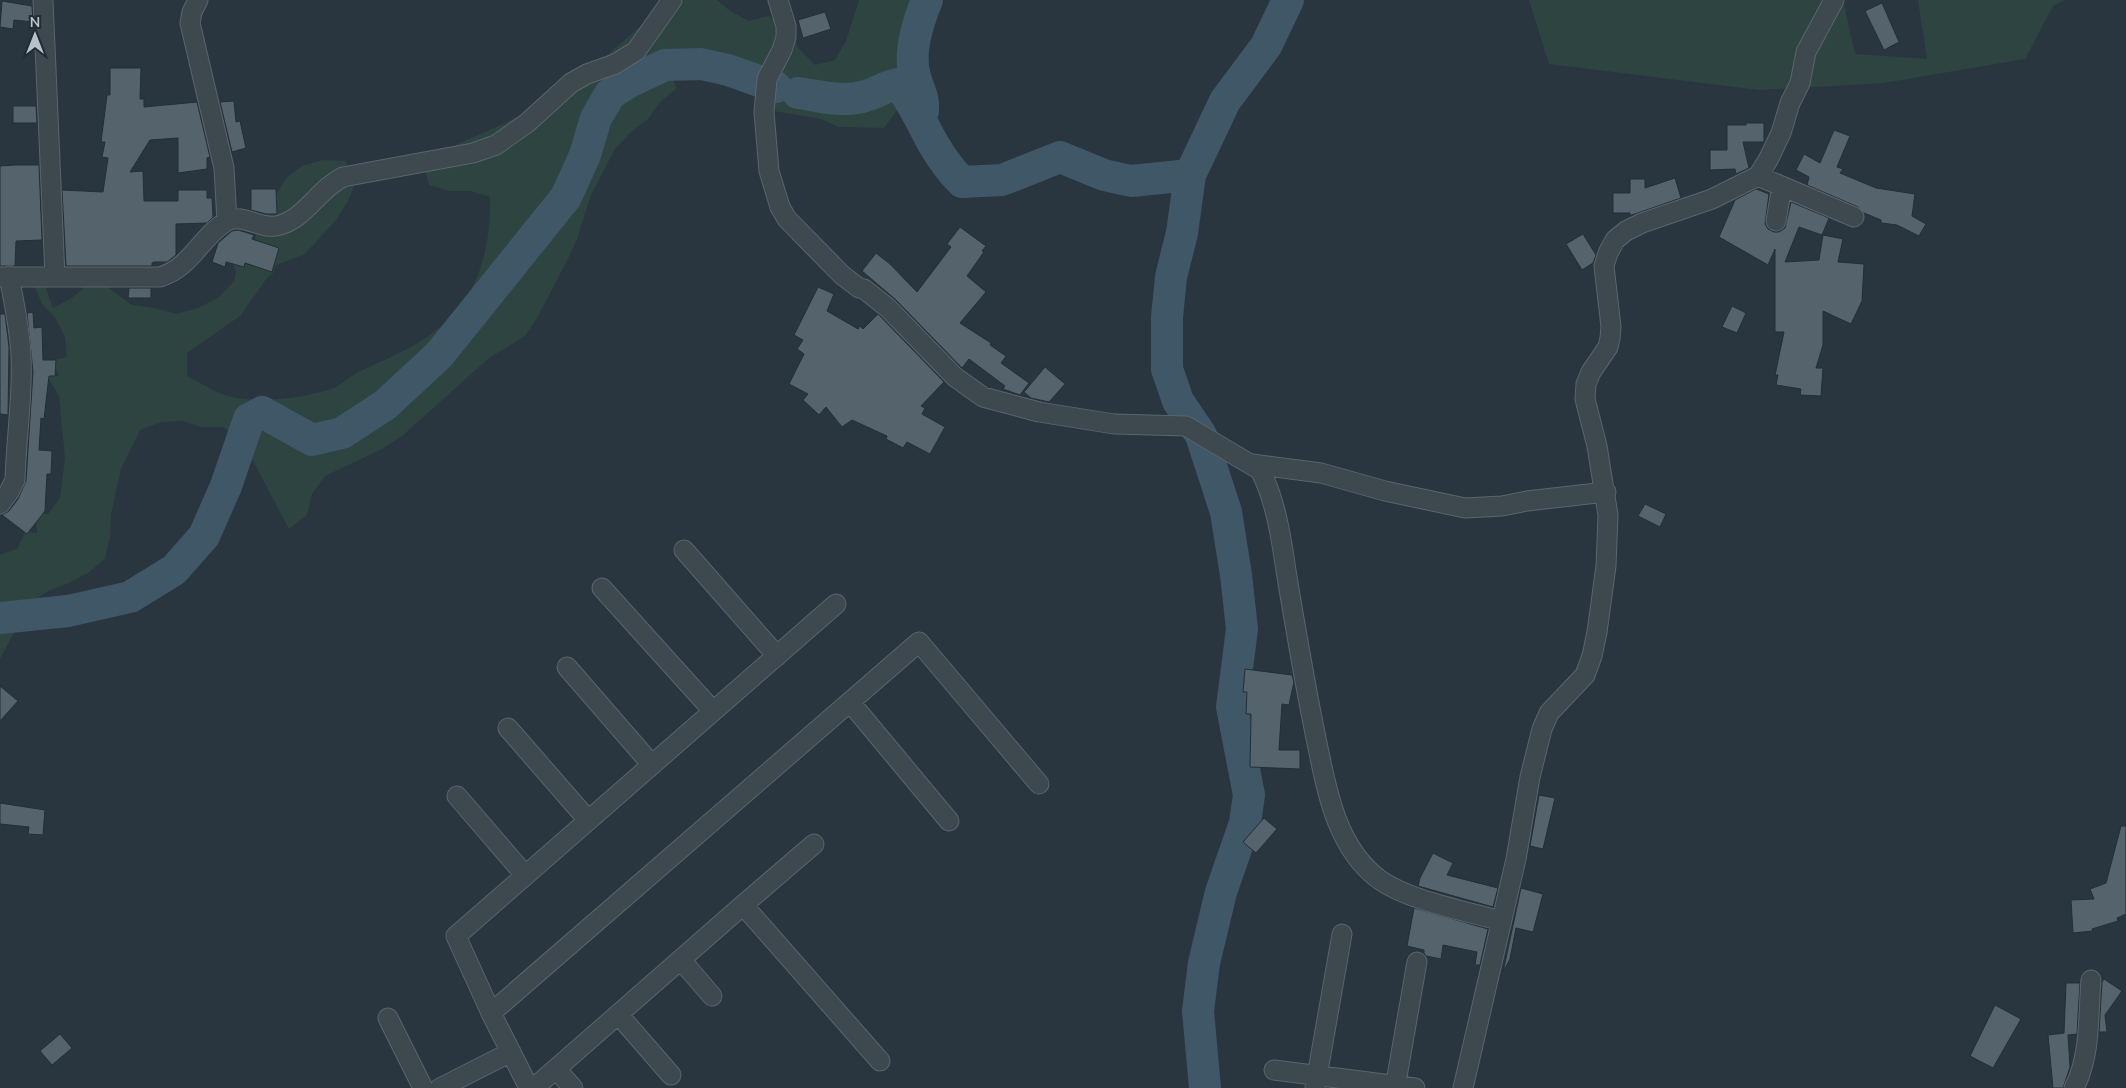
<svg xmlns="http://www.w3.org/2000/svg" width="2126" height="1088" viewBox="0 0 2126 1088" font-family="'Nunito Sans',sans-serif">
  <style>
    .green { fill: #2e4441 }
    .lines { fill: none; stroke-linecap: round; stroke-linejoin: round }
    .river { stroke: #405767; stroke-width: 32 }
    .building { fill: #54636c; stroke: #232f37 }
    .street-casing { stroke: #5a656d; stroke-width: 21 }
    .street { stroke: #3d484f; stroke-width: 19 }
  </style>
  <rect width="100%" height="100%" fill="#29363f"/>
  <path class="green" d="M677 0H717L730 11 749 21 769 16 789 26 798 48 815 65 835 60 846 41 859 0H917L901 28 898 52 904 74 898 84V109L884 128 839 127 821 119 768 110 781 88 770 84 758 69 740 58 718 64 665 65 677 88 660 102 648 119 631 132 615 149 591 195 577 239 568 259 537 318 525 336 489 358 402 436 382 449 325 476 312 494 307 515 289 529 241 438 223 427H202L183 421 161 422 140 430 121 469 111 514 110 537 105 559 88 573 69 583 48 591 30 603 0 659V555L18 548 25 532 37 533 36 513 48 514 60 498 65 458 59 396 47 376H59L53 360 67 357 65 337 56 319 42 304 31 277 45 285 53 308 72 298 95 278 132 305 155 308 177 314 198 308 219 297 234 281 236 271 233 264 253 244 263 216 286 178 302 166 322 160 345 161 356 181 348 201 336 220 305 254 276 265 273 273 267 278 240 316 187 353V376C200 382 214 392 228 396 256 404 309 398 336 387 344 383 350 376 358 372 377 363 397 355 416 344 473 311 491 261 490 197L471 191H449L429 185 424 165 440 152 525 114 586 74 653 15Z
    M1529 0H1843L1855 54 1927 59 1918 0H2065L2053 6 2025 59 1884 83 1759 90 1549 64Z"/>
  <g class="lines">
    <path class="river" d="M798 93C819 96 844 103 865 96 878 93 884 86 898 84 914 102 922 125 934 145 942 159 951 171 962 182L1002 180 1060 157 1104 175 1131 181 1190 175
      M923 111C924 96 919 91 915 77 908 53 918 22 927 0
      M0 618 68 611 130 597 174 570 204 536 226 486 249 419 262 412 312 440 342 433 385 405 439 355 566 197 585 155 596 118 610 94 631 81 665 65 701 64 728 70 776 87
      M1205 1088 1198 1011 1204 963 1221 892 1245 823 1249 795 1232 707 1242 629 1236 575 1226 512 1201 435 1178 401 1167 369V317L1171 277 1182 233 1190 175 1225 101 1266 46 1288 0"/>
  </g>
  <path class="building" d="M2 1 32 6 33 22 14 20 13 29 0 27Z
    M1882 3 1899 42 1884 50 1865 11Z
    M825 12 831 29 803 38 798 20Z
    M110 68H141L140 99H144V107L197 102 210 157 207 158V169L178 173V138L150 140 130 172 143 171 144 201H178V190H207V198H212L213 217 207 223 176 224V255L167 262H154L152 263V266H66L62 190 103 192 108 158 102 157 105 142H101L107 95H110Z
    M234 101 236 122 240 121 246 148 232 152 220 102Z
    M13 106H36L37 123H13Z
    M1746 123H1764V142H1743L1749 168 1736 174 1735 169 1710 170V150H1727V125H1746Z
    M1834 130 1850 136 1837 167 1843 169 1840 173 1876 188 1915 194 1912 216 1926 224 1919 236 1897 225 1881 223V220L1864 213 1858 207 1807 185 1809 177 1796 170 1804 154 1820 163Z
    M15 165H39L42 240 16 241 15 266H0V166Z
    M1675 178 1681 198 1632 215H1630V213H1613V193H1630V179H1645V188Z
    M251 189H276L277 214H266L251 210Z
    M1756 189 1769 194 1765 224 1768 229 1774 232H1779L1785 228 1791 202 1829 218 1822 235 1799 227 1785 262 1819 260 1823 235 1843 239 1838 262 1864 264 1862 301 1851 324 1823 311V345L1816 368H1823L1821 396 1800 395 1801 389 1776 385 1778 375H1775L1784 332H1775V249L1768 265 1719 237 1735 200Z
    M960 227 986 246 982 251 984 252 967 276 986 292 960 323 991 343 990 345 1006 356 1001 363 1029 383 1020 395 1003 389 1005 386 969 359 962 368 896 300 862 271 876 253 890 264 917 292 951 247 947 244Z
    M238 230 254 235 252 239 279 248 272 272 245 263 244 267 226 262 225 267 212 262 218 243 232 231Z
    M1583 234 1596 255 1593 263 1582 270 1566 244Z
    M818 287 834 294 827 311 858 329 860 326 863 329 878 314 944 382 921 406 925 408 922 414 945 427 930 454 907 442 903 448 886 439 887 436 852 420 842 427 826 407 819 415 803 400 808 394 789 384 804 354 797 349 803 340 794 335Z
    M129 288H151V298H128Z
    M1732 306 1746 313 1737 333 1722 327Z
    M33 312 34 328 42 327 43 360H56L55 376H49L44 419 41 418 39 450 52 451 51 474H47L45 511 27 534 2 515 9 511 18 499 26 481 33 372 27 313Z
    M0 314H5L9 347 8 415 0 414Z
    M1045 367 1065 384 1049 402 1031 398 1024 392Z
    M1645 504 1666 514 1660 527 1638 516Z
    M1245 669 1292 675 1294 682 1289 705 1282 704 1279 750H1300V769L1250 767 1251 714H1246L1247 692H1243Z
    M0 686 18 701 0 721Z
    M1539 795 1555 798 1543 849 1530 846Z
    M0 803 45 810 43 835 28 834 29 827 0 824Z
    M1264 818 1277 829 1256 853 1243 842Z
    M2121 826H2126V914L2117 918 2118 921 2092 929 2093 931 2073 933 2071 900 2094 899 2090 889 2106 883Z
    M1433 853 1453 863 1447 875 1498 888 1493 907 1418 886 1420 878Z
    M1521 888 1543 894 1533 932 1516 928 1510 959 1503 972Z
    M1414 908 1488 929 1480 965H1475L1477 952 1443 945 1441 959 1426 956 1424 953V950L1407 946Z
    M2104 979 2122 991 2105 1015 2107 1032H2099L2102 982Z
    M2066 983H2080L2077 1034 2068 1035 2070 1067 2063 1088H2053L2048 1035 2064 1033Z
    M1995 1005 2021 1019 1993 1068 1970 1056Z
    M60 1034 72 1048 52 1065 40 1051Z"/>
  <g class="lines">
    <g class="street-casing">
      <path id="street" d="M43 0 55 277
        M198 0 192 12 190 23 224 168 227 221
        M778 0 786 26V37L782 50 767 79 764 112 769 171 780 207 787 219 842 275 859 288 864 289 888 308 955 377 983 397 1039 412 1114 424 1186 426 1260 470C1278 505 1282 546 1288 583 1297 637 1306 690 1317 743 1327 792 1337 849 1380 880 1410 901 1466 911 1501 921
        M1758 176 1854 217
        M1776 221 1782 186
        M0 277H160C192 267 200 237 227 221 242 213 260 229 276 226 304 221 318 189 343 177L473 153 496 145 527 123 571 83 587 74 615 64 636 51 672 0
        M1252 464 1321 473 1385 491 1465 508 1502 506 1527 501 1606 492
        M0 504 9 492 15 480C16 439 23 397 21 356 20 330 14 302 9 276
        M684 550 777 656
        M602 588 713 711
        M567 667 652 765
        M850 702 949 821
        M508 728 588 820
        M457 796 525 875
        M743 905 814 844
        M681 960 712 996
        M491 1013 456 936 836 604
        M618 1014 671 1075
        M388 1018 423 1088
        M556 1069 573 1088
        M1274 1070 1415 1088
        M440 1088 511 1052
        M529 1088 491 1013 919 642 1039 784
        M534 1088 743 905 880 1061
        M1315 1088 1342 934
        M1395 1088 1417 962
        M1463 1088 1516 859 1530 777 1542 729 1549 713 1585 675 1592 656 1597 632 1606 566 1608 515 1597 446 1585 399 1586 384 1591 372 1608 347 1610 338 1611 327 1604 266 1608 253 1615 240 1626 231 1642 223 1712 199 1758 176 1768 160 1781 133 1790 103 1800 83 1806 52 1834 0
        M2074 1088C2091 1056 2088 1015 2091 980"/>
    </g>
    <use href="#street" class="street"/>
  </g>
  <g transform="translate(35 35)" stroke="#212d35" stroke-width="4" paint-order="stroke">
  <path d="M0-4L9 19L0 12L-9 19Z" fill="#b9c2ca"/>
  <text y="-8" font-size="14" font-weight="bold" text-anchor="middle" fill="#b9c2ca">N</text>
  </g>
</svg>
